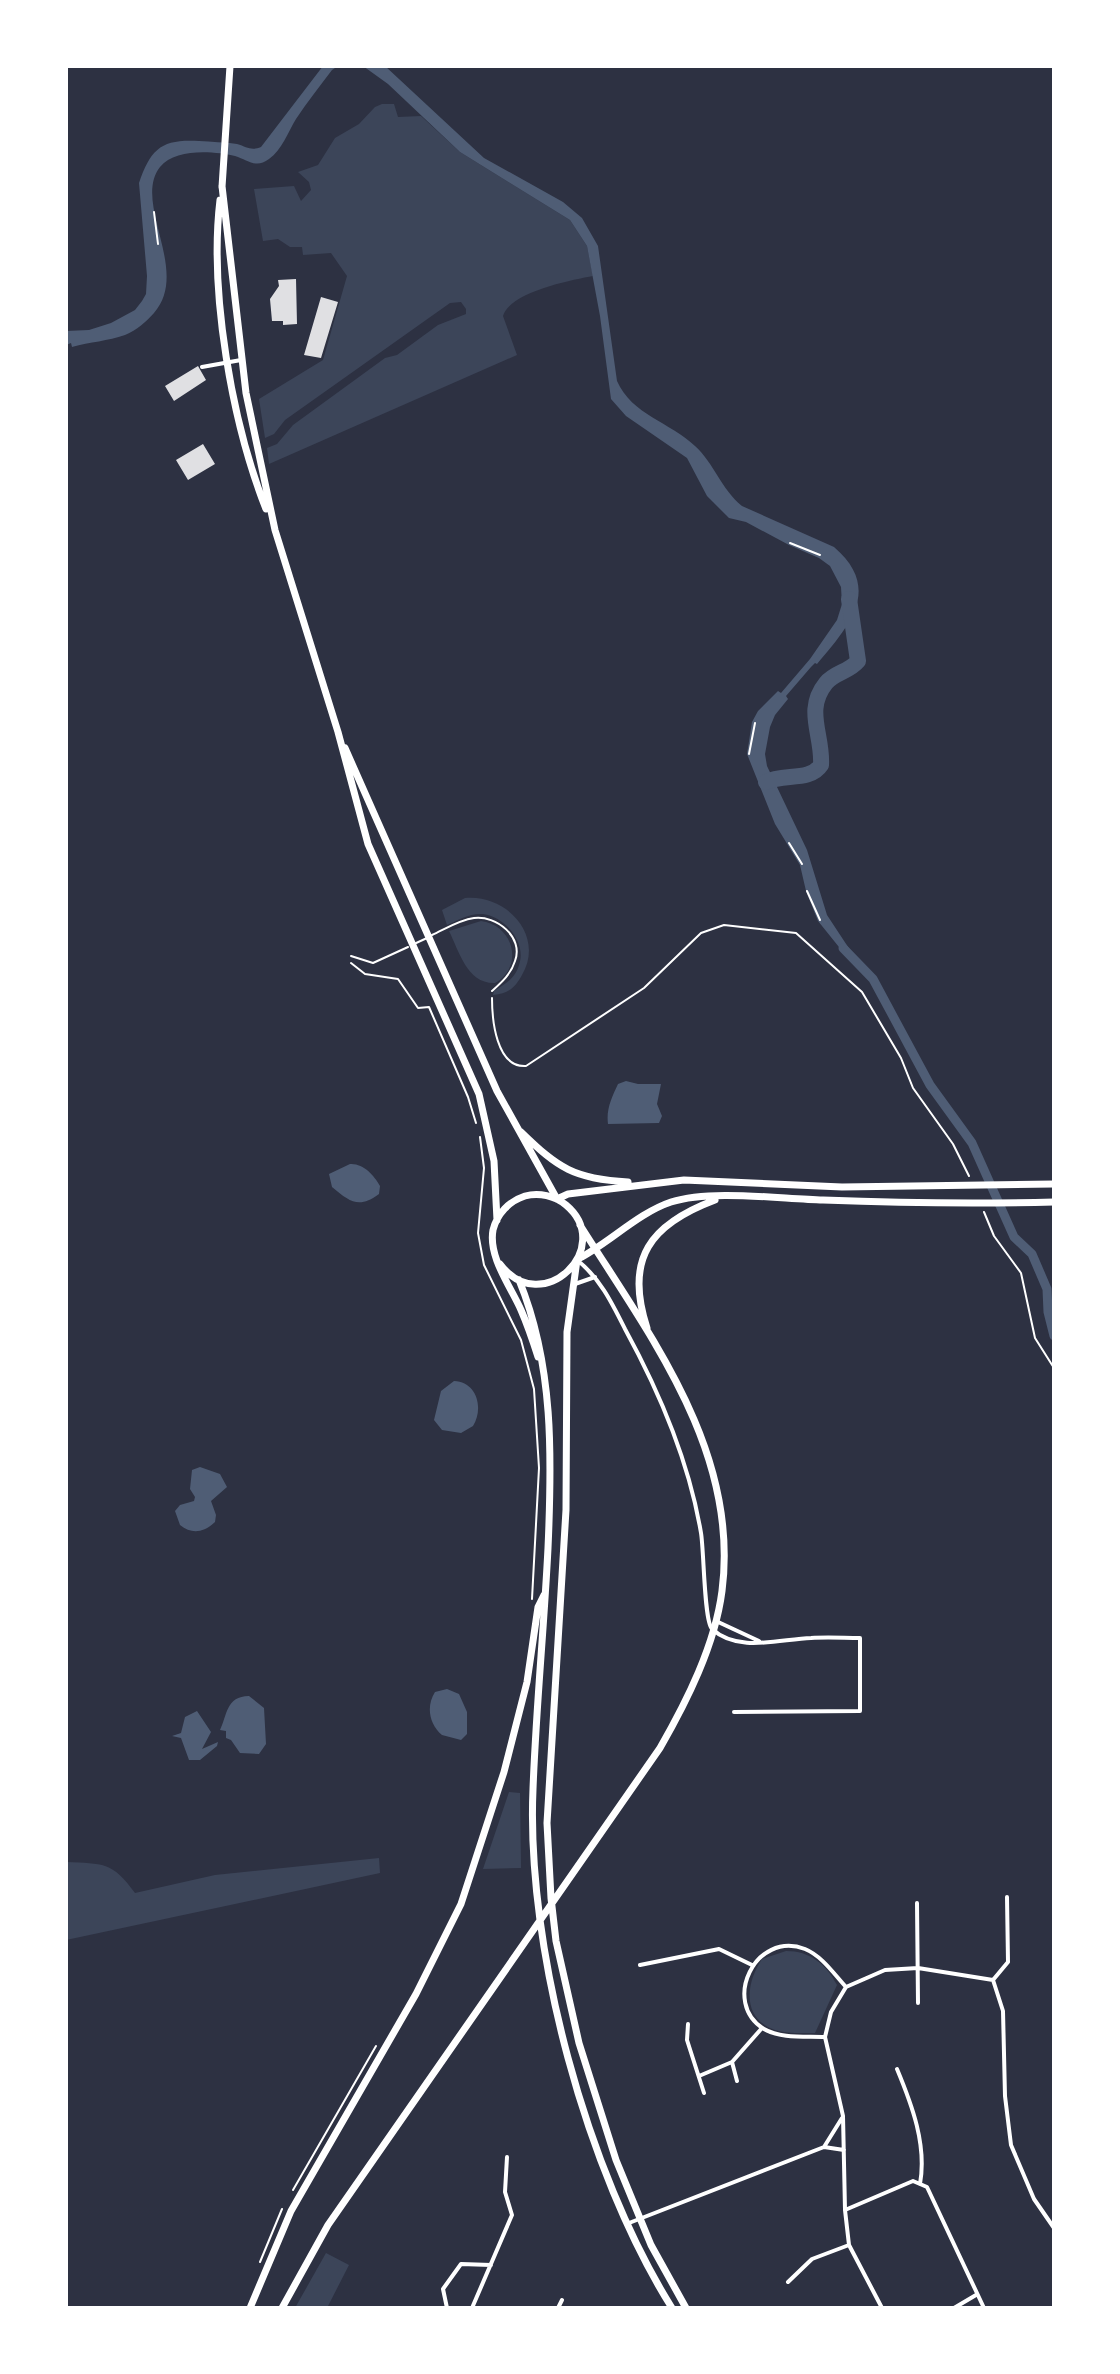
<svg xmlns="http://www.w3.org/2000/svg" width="1120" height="2374" viewBox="0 0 1120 2374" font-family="Raleway,sans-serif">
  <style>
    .green { fill: #3c4559 }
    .water { fill: #4f5d75 }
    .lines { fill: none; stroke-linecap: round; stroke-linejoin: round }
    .canal { stroke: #4f5d75; stroke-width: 9 }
    .river { stroke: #4f5d75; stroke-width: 16 }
    .building { fill: #e0e0e3 }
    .path { stroke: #fff; stroke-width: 2 }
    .service { stroke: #fff; stroke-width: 2 }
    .minor { stroke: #fff; stroke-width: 4 }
    .trunk { stroke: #fff; stroke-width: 7 }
  </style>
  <rect width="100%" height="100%" fill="#2d3142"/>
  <path class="green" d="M382 104H394L398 117 421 116 460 152 570 220 587 246 593 276C571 280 510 292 503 316L517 355 269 464 267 448 277 444 293 425 385 358 397 355 438 325 466 314V309L461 302 450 303 285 420 274 434 265 438 259 399 323 360 347 276 331 253 303 255 302 247H290L278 239 263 241 254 189 294 186 301 201 311 190 309 182 298 172 318 165 335 138 359 124 375 107Z
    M465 898C507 894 545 936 522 975 515 988 508 994 493 995L494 991C505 984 515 979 519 965 527 942 505 917 483 914 470 913 458 920 447 925L442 910Z
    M481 921C513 925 525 966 495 983 467 984 459 951 449 931Z
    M509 1792 520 1793 521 1868 483 1869Z
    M379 1858 380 1873 66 1940V1862C103 1864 112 1861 135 1893L215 1875Z
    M786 1951C810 1951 826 1964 837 1985L815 2033C803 2033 787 2034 775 2030 741 2018 746 1983 762 1959Z
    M326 2253 349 2265 327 2308H295Z"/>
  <path class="water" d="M323 66H338L332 70C320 86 307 102 296 119 288 132 282 150 269 159 256 169 248 160 235 156 214 151 175 148 160 167 132 203 191 271 154 313 146 322 137 330 125 335 108 341 90 342 72 347L71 343 66 345V331L89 330 111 323 135 310 142 301 146 294 147 276 139 183C151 148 162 139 199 141 211 142 225 142 237 144 247 147 251 151 261 147Z
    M363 66H385L484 158 563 202 582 218 598 246 617 381C632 415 670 422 695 446 714 463 721 489 742 506L834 547C883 589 849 626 817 664L815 663 811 667 786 696 788 699 775 715 770 727 765 754 767 766 807 850 827 915 852 953 847 957 818 921 806 891 800 865 775 824 747 754 752 722 758 711 778 691 781 693 810 659 837 620 842 604 841 587 830 566 819 558 789 545 746 522 729 518 707 496 687 458 626 416 611 399 600 316 587 246 570 220 460 152 388 84Z
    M626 1081 638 1084H661L657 1104 662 1116 659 1123 608 1124C606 1109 612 1097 618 1084Z
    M350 1164C363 1163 374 1175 380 1186L379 1194C359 1209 350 1202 332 1187L329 1174Z
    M454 1381C477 1382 484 1408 473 1426L461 1433 442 1430 434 1420 441 1391Z
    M200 1467 220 1474 227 1487 211 1501 216 1515 215 1522C205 1532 192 1535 180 1525L175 1511 180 1505 194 1501 195 1497 190 1489 192 1470Z
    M447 1689 459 1694 467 1712V1734L461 1740 442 1735C429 1724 426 1706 435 1692Z
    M249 1696 264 1708 266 1744 259 1754 240 1753 231 1740 226 1738V1731L220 1730C227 1716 226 1696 249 1696Z
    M197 1711 211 1732 202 1749 218 1742 217 1746 200 1760H189L181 1738 172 1736 181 1733 185 1717Z"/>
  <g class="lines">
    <path class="canal" d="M843 948 873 979 930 1085 972 1143 1014 1237 1032 1254 1047 1289 1048 1312 1054 1336"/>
    <path class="river" d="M766 782C783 773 810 782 821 765 823 735 804 710 826 683 835 672 849 672 858 661L849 599"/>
  </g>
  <path class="building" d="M296 279 297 324 283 325V321H272L270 299 279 286 278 280Z
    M321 297 338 302 321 358 304 355Z
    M198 366 206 380 174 401 165 386Z
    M203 444 215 464 188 480 176 460Z"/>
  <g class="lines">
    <path class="path" d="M154 212 158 244
      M790 543 820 555
      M749 754 755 723
      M789 843 802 864
      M807 891 820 920
      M351 963 365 974 398 979 418 1008 429 1007 468 1097 476 1123
      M492 998C492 1019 496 1068 526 1066L644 988 701 933 724 925 796 933 862 992 901 1058 913 1088 953 1144 969 1176
      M480 1137 484 1168 478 1233 484 1265 521 1340 534 1389 539 1468 532 1599
      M984 1212 994 1236 1021 1273 1035 1338 1054 1368
      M293 2190 376 2046
      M260 2262 282 2209"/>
    <path class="service" d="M432 935C445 929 459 920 474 918 496 915 524 937 515 961 511 974 502 982 492 991
      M414 944 427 938
      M351 956 373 963 408 947"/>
    <path class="minor" d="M202 367 241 360
      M577 1260C600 1278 612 1303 625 1329 660 1393 689 1461 701 1533 704 1550 704 1621 712 1629 738 1653 780 1639 811 1638 828 1637 844 1638 860 1638V1711L734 1712
      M575 1284 595 1277
      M716 1621 759 1641
      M917 1903 918 2003
      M640 1965 719 1949 752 1965
      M993 1980 1008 1962 1007 1897
      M688 2024 687 2040 704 2093
      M825 2037C806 2036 781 2039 764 2029 721 2003 755 1930 805 1949 822 1956 834 1974 846 1987
      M732 2062 737 2081
      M897 2069C912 2105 927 2145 920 2184
      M699 2076 732 2062 762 2028
      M824 2147 842 2118
      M845 2210 913 2181 927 2187 984 2308
      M629 2223 824 2147 844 2150
      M788 2282 812 2259 849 2245
      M447 2308 443 2289 461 2264 491 2265
      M472 2308 512 2215 505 2192 507 2157
      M558 2308 562 2300
      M882 2308 849 2245 845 2210 843 2116 825 2037 831 2012 846 1987 885 1970 918 1968 993 1980 1003 2011 1005 2096 1011 2145 1034 2199 1054 2228
      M954 2308 976 2295"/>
    <path class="trunk" d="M222 186 246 393 275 530 338 732 368 844 479 1094 494 1161 497 1220
      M222 187 230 66
      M220 200C209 292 232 423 266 509
      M345 748 497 1091 557 1199
      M521 1132C558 1168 574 1179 628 1182
      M557 1199 568 1194 684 1180 842 1187 1054 1184
      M578 1259C609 1243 638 1213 671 1202 711 1189 780 1199 823 1200 900 1203 977 1204 1054 1202
      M577 1260 567 1332 566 1510 547 1823 551 1898 556 1941 579 2043 616 2160 651 2245 686 2308
      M500 1264C542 1320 616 1247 566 1205 555 1196 539 1192 525 1196 509 1201 497 1214 493 1230 488 1257 511 1287 521 1310 528 1326 533 1341 538 1357
      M519 1280C554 1365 552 1458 548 1548 544 1628 536 1709 533 1789 526 1949 587 2173 672 2308
      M647 1328C624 1258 651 1224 715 1200
      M250 2308 291 2211 416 1994 461 1904 504 1772 527 1682 538 1607 544 1595
      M282 2308 328 2225 660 1748C687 1701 715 1645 722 1591 740 1452 650 1336 580 1225"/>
  </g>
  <rect width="1120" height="2374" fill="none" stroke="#ffffff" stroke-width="136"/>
</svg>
